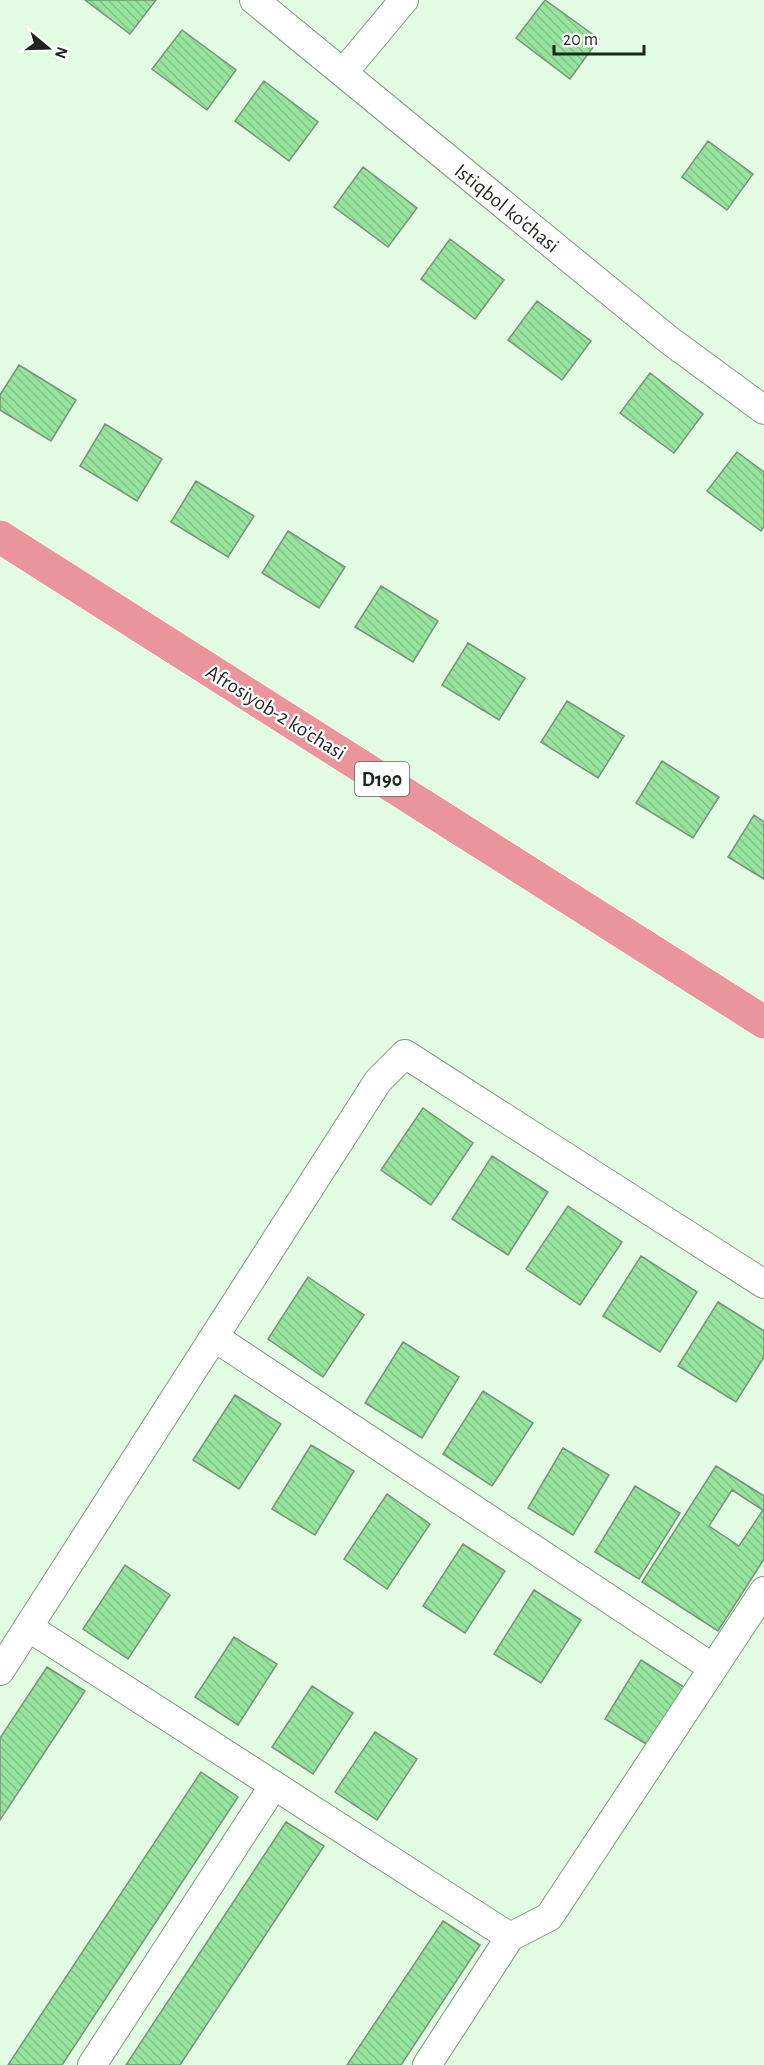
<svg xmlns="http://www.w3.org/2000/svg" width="764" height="2065" viewBox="0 0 764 2065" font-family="'Alegreya Sans',sans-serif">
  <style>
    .building { fill: url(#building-back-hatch); stroke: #79927a; stroke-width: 1.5; fill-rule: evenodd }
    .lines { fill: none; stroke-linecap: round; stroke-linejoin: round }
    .minor-casing { stroke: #809981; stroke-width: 30 }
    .primary-casing { stroke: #fff; stroke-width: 34 }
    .minor { stroke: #fff; stroke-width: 28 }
    .primary { stroke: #ea959c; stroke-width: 33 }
    .labels { text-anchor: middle; stroke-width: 4.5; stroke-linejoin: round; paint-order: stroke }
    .shield { fill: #fff; stroke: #606760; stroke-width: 1.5 }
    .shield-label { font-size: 20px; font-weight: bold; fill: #1c261c }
    .street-label { font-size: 21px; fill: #1c261c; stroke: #fff }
  </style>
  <defs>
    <pattern id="building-back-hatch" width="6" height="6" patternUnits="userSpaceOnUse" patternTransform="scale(1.5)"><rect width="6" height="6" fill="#97e49e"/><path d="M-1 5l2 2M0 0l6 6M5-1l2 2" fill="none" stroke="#82c388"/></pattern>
  </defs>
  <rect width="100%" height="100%" fill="#e1fce2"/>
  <path class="building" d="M85 0H156L130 34Z
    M545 0 599 39 570 79 516 38Z
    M182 30 236 70 207 110 152 69Z
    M264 81 318 122 289 161 235 121Z
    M708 141 753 174 727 210 682 177Z
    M363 167 417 208 388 247 334 207Z
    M450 239 504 280 475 319 421 279Z
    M537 301 591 341 562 380 508 340Z
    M19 365 76 400 51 441 0 410V395Z
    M650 373 703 414 674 453 620 413Z
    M105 424 162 459 137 501 80 466Z
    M737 452 764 472V527L761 531 707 491Z
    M196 481 254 516 228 557 171 522Z
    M288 531 345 567 319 608 262 573Z
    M381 586 438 621 413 662 355 627Z
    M468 643 525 678 499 720 442 685Z
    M567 701 624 736 598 778 541 742Z
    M662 761 719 797 693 838 636 803Z
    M754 815 764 822V879L728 857Z
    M423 1108 473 1143 431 1205 381 1170Z
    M492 1156 548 1192 508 1255 452 1219Z
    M568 1206 622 1242 580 1305 526 1269Z
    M641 1256 697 1292 660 1352 603 1316Z
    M308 1277 364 1315 323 1377 268 1339Z
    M718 1302 764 1331V1357L736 1402 678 1366Z
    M403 1342 459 1377 422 1438 365 1403Z
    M483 1391 533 1423 492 1486 443 1454Z
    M235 1395 281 1424 239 1489 193 1460Z
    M311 1445 354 1471 315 1535 272 1509Z
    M563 1448 609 1475 573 1535 528 1508Z
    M716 1466 764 1496V1559L718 1631 642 1582ZM732 1490 763 1510 739 1546 709 1526Z
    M635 1486 680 1513 639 1579 595 1552Z
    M387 1494 430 1524 387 1589 344 1559Z
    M463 1544 505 1571 465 1633 423 1606Z
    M125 1565 170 1595 128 1659 83 1629Z
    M534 1590 581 1620 541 1683 494 1654Z
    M234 1637 277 1664 238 1725 195 1697Z
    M641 1660 687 1689 651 1747 605 1719Z
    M47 1667 85 1691 0 1820V1738Z
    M312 1686 353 1713 313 1774 272 1747Z
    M375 1732 417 1759 377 1820 335 1792Z
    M201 1772 238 1797 62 2065H8Z
    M286 1822 324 1846 180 2065H126Z
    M443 1921 480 1945 401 2065H347Z"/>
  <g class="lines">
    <g class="minor-casing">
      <path id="minor" d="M254 0 669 340 764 410
        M343 73 404 0
        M214 1337 713 1668
        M28 1627 510 1937
        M0 1671 378 1081 405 1054 764 1284
        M92 2065 274 1785
        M427 2065 510 1937 549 1917 764 1591"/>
    </g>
    <g class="primary-casing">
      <path id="primary" d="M0 537 764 1022"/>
    </g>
    <use href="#minor" class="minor"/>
    <use href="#primary" class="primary"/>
  </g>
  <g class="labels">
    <rect class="shield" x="355" y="762" width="54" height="34" rx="4.5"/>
    <g class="shield-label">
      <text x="382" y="786">D190</text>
    </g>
    <g class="street-label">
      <text transform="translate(507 208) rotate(39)" y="7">Istiqbol ko'chasi</text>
      <text transform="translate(276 712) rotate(32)" y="7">Afrosiyob-2 ko'chasi</text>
    </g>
  </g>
  <g transform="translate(48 48) rotate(109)" stroke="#ffffff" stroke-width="4.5" paint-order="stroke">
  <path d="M0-4.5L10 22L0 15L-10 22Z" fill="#1c261c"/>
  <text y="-9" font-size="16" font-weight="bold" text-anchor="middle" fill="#1c261c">N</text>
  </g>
  <path d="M554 45v9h90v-9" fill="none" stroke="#1c261c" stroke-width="3"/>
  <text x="563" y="45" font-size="18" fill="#1c261c" stroke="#ffffff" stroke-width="4.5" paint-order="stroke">20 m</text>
</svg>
